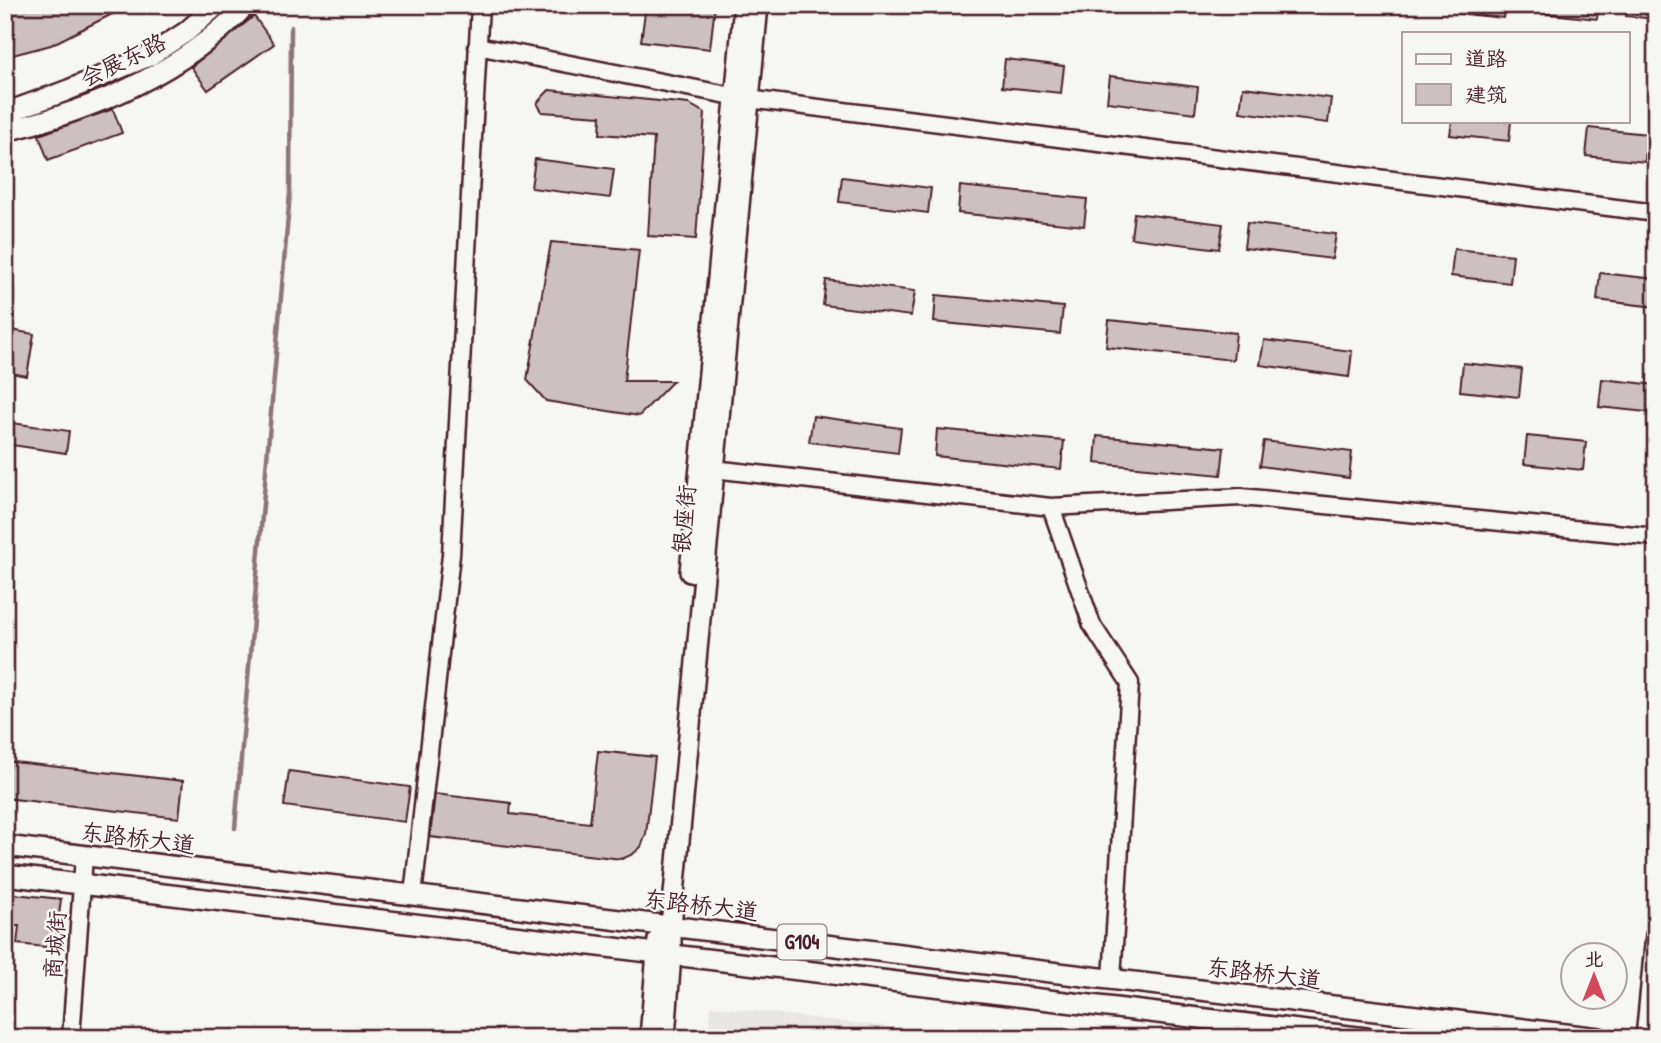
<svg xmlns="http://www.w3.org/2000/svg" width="1661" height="1043" viewBox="0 0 1661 1043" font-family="'Patrick Hand','LXGW WenKai TC',sans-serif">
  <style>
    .built { fill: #e9e6e3 }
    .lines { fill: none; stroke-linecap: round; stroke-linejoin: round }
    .stream { stroke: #8e747a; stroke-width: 4.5 }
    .building { fill: #ccc1c0; stroke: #4a1f2b; stroke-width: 2 }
    .minor-casing { stroke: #4a1f2b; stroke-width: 21 }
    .major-casing { stroke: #4a1f2b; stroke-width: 24 }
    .minor { stroke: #f6f6f2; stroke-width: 16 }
    .major { stroke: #f6f6f2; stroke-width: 19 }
    .labels { text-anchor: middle; stroke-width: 5; stroke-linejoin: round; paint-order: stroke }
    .shield { fill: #f6f6f2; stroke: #7e6067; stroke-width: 2 }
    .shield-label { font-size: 21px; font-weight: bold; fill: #4a1f2b }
    .street-label { font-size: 23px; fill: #4a1f2b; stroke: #f6f6f2 }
  </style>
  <rect width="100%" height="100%" fill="#f6f6f2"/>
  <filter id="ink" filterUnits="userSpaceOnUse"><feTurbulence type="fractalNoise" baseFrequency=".0143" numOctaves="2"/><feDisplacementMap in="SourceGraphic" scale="14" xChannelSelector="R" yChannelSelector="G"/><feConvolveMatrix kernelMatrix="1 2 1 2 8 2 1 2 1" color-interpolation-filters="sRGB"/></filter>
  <g filter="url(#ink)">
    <path class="built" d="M711 1006 980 1038H708Z"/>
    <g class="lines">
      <path class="stream" d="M235 828 290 193 291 27"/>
    </g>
    <path class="building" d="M5 5H130L51 45 5 57Z
      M646 5H715L710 49 641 41Z
      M1457 5H1505L1503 18 1456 13Z
      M1542 5H1599L1597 19 1541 13Z
      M1627 5H1656V19L1626 16Z
      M254 16 274 44 208 90 191 67Z
      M1005 59 1064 66 1061 93 1002 87Z
      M1110 76 1198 87 1195 113 1107 102Z
      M1243 87 1331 98 1328 123 1240 112Z
      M549 90 689 104 705 113 696 239 648 236 654 138 600 134 601 116 542 112 537 103Z
      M113 109 122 133 48 160 39 135Z
      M1452 121H1511L1509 141 1450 135Z
      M1589 128 1647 134 1645 162 1586 156Z
      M535 159 614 169 610 198 531 188Z
      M842 177 931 188 928 213 839 202Z
      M960 186 1087 199 1084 226 958 213Z
      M1134 213 1223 224 1219 249 1131 238Z
      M1247 223 1336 234 1332 259 1244 248Z
      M551 242 639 250 624 381H673L639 416 546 401 527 380Z
      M1454 249 1513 255 1510 283 1451 276Z
      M1600 273 1656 279V307L1597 300Z
      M826 280 915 291 911 316 823 305Z
      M936 295 1063 307 1060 334 934 322Z
      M1109 320 1236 333 1233 360 1106 347Z
      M5 329 34 334 27 376 5 372Z
      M1264 340 1352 351 1349 377 1260 365Z
      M1463 363 1522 369 1519 397 1460 391Z
      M1602 379 1656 385V413L1599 407Z
      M813 416 901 428 898 453 809 442Z
      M5 422 69 431 66 453 5 444Z
      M937 429 1064 441 1061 469 935 456Z
      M1097 436 1224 448 1221 475 1095 463Z
      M1527 436 1586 442 1583 470 1524 464Z
      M1264 441 1352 452 1349 478 1260 466Z
      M598 751 655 757 646 834 641 847 633 854 622 859 430 837 435 794 511 803 510 814 590 823Z
      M5 761 183 781 179 818 5 798Z
      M289 771 410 787 405 822 284 806Z
      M5 893 61 899 55 948 17 944 19 926 5 925Z"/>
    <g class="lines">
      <g class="minor-casing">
        <path id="minor" d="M477 46 748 99 1656 213
          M713 469 1051 507 1241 497 1656 537
          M1051 507 1092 625 1130 683 1112 979
          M413 895 451 555 480 5
          M71 1038 84 856
          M1236 1038 1238 1022"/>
      </g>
      <g class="major-casing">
        <path id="major" d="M5 113 66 91 149 56 186 32 217 5
          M5 131C92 111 185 71 246 5
          M690 572 744 5
          M5 846 1599 1038
          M5 875 1366 1038
          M650 1038 658 940
          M665 1038 671 954V926L758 5
          M1646 1038 1656 935"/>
      </g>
      <use href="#minor" class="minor"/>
      <use href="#major" class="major"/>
    </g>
  </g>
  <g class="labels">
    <rect class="shield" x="777.5" y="924.5" width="49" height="35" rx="5"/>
    <g class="shield-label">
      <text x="802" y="949">G104</text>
    </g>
    <g class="street-label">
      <text transform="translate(123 60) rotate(-26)" y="8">会展东路</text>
      <text transform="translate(684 519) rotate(-85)" y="8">银座街</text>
      <text transform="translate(138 838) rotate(7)" y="8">东路桥大道</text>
      <text transform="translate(701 905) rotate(7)" y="8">东路桥大道</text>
      <text transform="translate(55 945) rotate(-86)" y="8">商城街</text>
      <text transform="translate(1264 973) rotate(7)" y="8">东路桥大道</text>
    </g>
  </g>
  <rect width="1661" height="1043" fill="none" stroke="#f6f6f2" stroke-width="28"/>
  <rect x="14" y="14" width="1633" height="1015" fill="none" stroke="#4a1f2b" stroke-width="2.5" filter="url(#ink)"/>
  <rect x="1402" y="32" width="228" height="91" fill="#f6f6f2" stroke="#b1a0a2" stroke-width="2"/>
  <rect x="1416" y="54" width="35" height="10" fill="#f6f6f2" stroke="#b1a0a2" stroke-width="2"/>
  <text x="1465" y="66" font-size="21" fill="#4a1f2b">道路</text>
  <rect x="1416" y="84" width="35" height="21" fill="#ccc1c0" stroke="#b1a0a2" stroke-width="2"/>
  <text x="1465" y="102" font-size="21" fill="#4a1f2b">建筑</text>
  <g transform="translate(1594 976)"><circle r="33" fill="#f6f6f2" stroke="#b1a0a2" stroke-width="2"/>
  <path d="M0-5L12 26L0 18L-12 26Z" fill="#d1495b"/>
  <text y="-10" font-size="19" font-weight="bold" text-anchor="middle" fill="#4a1f2b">北</text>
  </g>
</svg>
